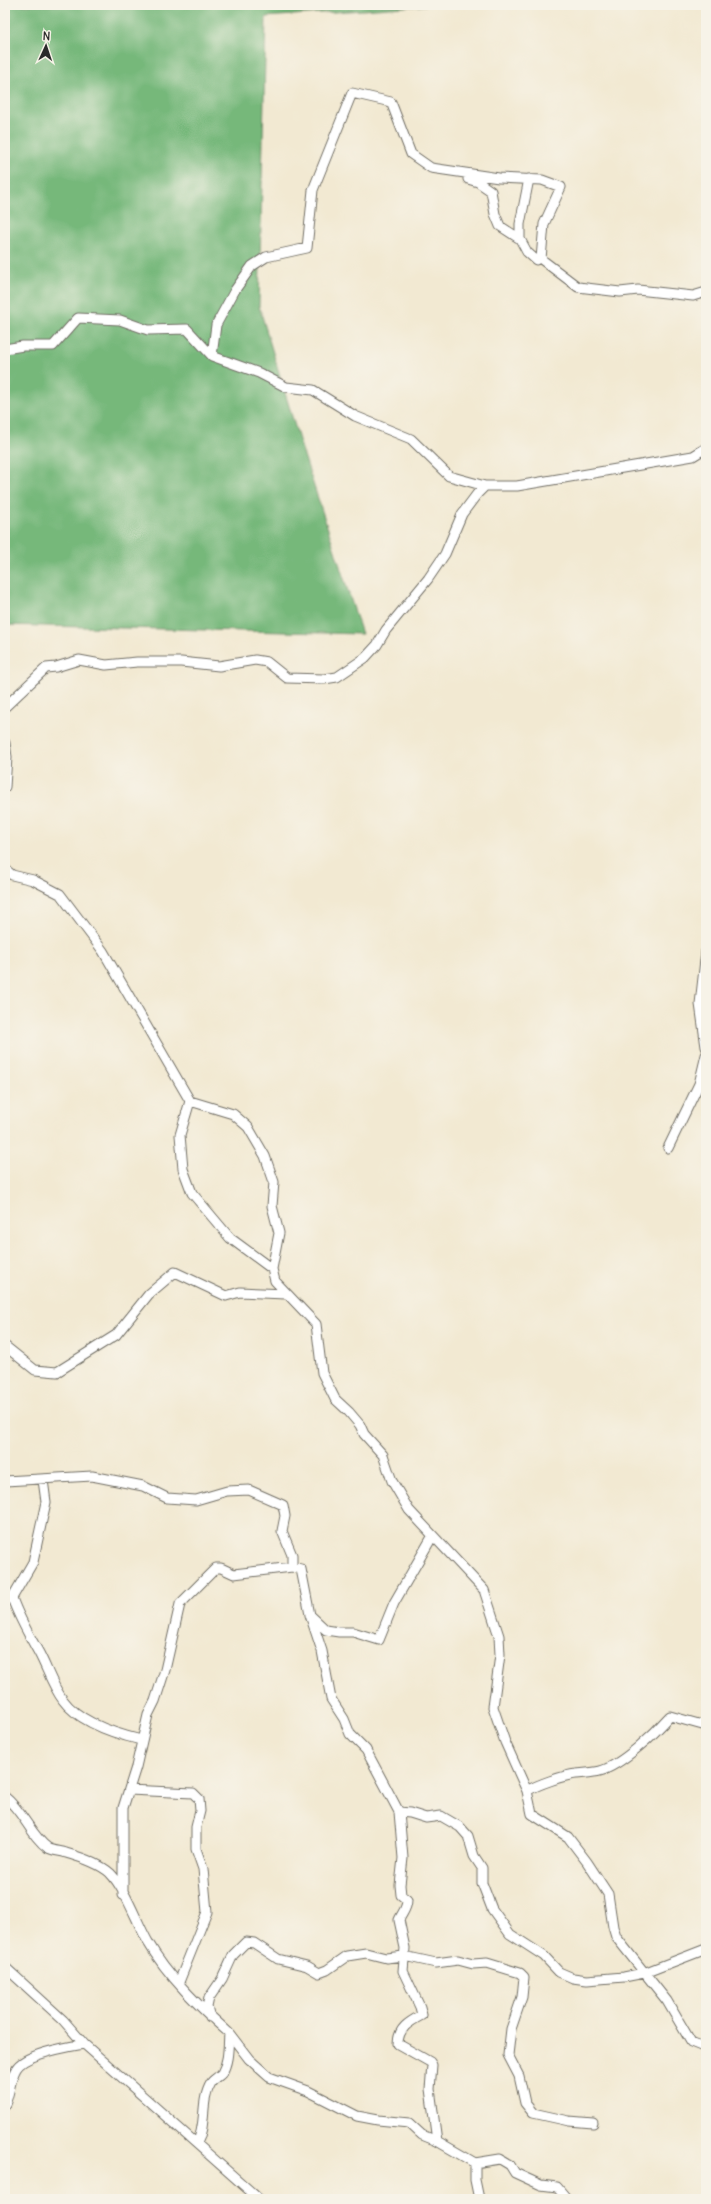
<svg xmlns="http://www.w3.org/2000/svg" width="711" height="2204" viewBox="0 0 711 2204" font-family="Delius,sans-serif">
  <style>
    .forest { fill: #76b87a; stroke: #507252 }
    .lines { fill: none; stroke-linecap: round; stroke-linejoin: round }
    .minor-casing { stroke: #716e65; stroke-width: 11 }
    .minor { stroke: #fff; stroke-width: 9 }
  </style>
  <rect width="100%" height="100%" fill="#f7f3e8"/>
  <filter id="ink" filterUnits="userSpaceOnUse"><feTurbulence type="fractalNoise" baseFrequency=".025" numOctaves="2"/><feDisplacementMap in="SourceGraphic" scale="8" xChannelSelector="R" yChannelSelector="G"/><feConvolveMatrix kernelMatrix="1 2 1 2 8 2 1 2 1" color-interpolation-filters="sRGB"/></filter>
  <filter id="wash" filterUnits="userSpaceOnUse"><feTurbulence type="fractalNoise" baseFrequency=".012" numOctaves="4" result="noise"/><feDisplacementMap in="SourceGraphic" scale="16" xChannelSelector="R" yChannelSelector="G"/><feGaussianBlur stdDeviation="0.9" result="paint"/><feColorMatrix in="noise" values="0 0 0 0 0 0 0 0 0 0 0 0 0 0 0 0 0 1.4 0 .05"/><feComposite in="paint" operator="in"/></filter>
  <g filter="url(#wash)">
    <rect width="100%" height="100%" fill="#f2e9d2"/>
    <path class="forest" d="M5 5H430L266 17 259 306 300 443 362 634 5 625Z"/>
  </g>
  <g filter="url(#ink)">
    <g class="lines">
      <g class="minor-casing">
        <path id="minor" d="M468 179 478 182 491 191 495 214 500 226 520 239 527 252 536 260
          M520 239V224L529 179
          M5 349 23 346H53L78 318 120 320 148 330 187 329 212 356 259 373 286 387 313 390 355 416 411 439 449 476 485 486
          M212 356 216 325 235 290 252 266 266 257 307 248 313 190 352 93 391 102 411 154 431 168 499 178 542 180 561 187 544 224 541 259 578 287 620 292 638 290 693 296 706 292
          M6 706 46 668 56 667 79 660 106 665 137 662H181L219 666 255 660 267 662 287 678 324 679 337 677 365 658 377 645 386 630 428 579 445 554 462 514 477 494 485 486H517L693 456 706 448
          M5 743 7 757 5 787
          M5 869 12 875 33 880 60 894 103 951 190 1101 180 1135 183 1169 192 1193 230 1238 272 1269 275 1281 316 1324 322 1373 335 1399 349 1412 360 1425 364 1434 383 1455 392 1481 409 1510 484 1590 499 1636 500 1655 493 1707 505 1742 527 1791 532 1814 568 1837 587 1862 608 1894 613 1927 616 1937 667 2001 691 2042 706 2048
          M706 951 700 1004 706 1047
          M190 1101 233 1114 248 1127 265 1156 274 1182 272 1206 279 1233 272 1269
          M668 1148 699 1084 706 1055
          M5 1346 35 1370 57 1372 116 1335 149 1294 175 1272 226 1296 240 1292 286 1294
          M43 1480 46 1502 33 1562 12 1598C19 1618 29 1635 39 1653 47 1668 53 1687 63 1700 79 1722 116 1734 141 1740
          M5 1481 92 1476 143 1486 167 1498 196 1500 227 1491 249 1490 283 1505 285 1516 282 1531 292 1555V1567
          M310 1615 322 1651 331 1699 344 1719 350 1734 366 1750 399 1812 403 1858 400 1885 401 1895 407 1900C407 1909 402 1913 399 1920L405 1948 403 1971 420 2007 422 2015C409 2022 398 2028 398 2044L430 2062 432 2065 430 2089 437 2141
          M129 1790 193 1793 199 1799 200 1811 196 1827V1849L203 1869 207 1912 179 1982
          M527 1791C536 1785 565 1775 576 1774 584 1773 593 1773 600 1771 622 1765 655 1733 670 1716L706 1726
          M5 1797C23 1811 31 1836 48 1848 53 1851 61 1851 66 1853 80 1857 99 1863 110 1873 125 1888 137 1923 148 1942 168 1977 200 2007 229 2033 228 2047 229 2061 222 2073 219 2077 213 2079 211 2083 200 2101 207 2125 197 2143
          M399 1812 410 1813 426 1818 441 1816 460 1827 468 1836 474 1856 482 1868V1883L492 1909 510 1934 544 1956 559 1972 573 1978 587 1980 624 1977 644 1973 706 1949
          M123 1895V1808L136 1767 148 1715 155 1701 165 1670 180 1604 216 1568H221L234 1574 292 1567 301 1569 310 1615 326 1630 339 1632H353L379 1640 394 1603 432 1537
          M5 1967 63 2020 84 2044 259 2199
          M210 2017 207 2007 209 1998 222 1979 233 1955 246 1942 254 1943 278 1959 307 1966 319 1973 327 1970 347 1956 366 1953 386 1958 404 1956 436 1963 458 1960 473 1964 487 1963 520 1973 524 1977 522 1997 511 2029 508 2055 519 2076 525 2103 533 2113 569 2121 593 2123
          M229 2033 249 2059 269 2077 308 2091 357 2116 378 2120 409 2123 422 2135 437 2141 475 2163 500 2159 510 2165 515 2173 541 2185 557 2187 567 2199
          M5 2104C10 2093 10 2079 16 2069 24 2054 67 2047 84 2044
          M475 2163V2180L479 2199"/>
      </g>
      <use href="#minor" class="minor"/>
    </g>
  </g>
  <rect width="711" height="2204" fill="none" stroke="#f7f3e8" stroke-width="20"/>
  <g transform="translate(46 46) rotate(3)" stroke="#f7f3e8" stroke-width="3" paint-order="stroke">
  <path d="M0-3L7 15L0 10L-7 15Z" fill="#2b2b2b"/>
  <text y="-6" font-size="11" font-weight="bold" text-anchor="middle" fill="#2b2b2b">N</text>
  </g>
</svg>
